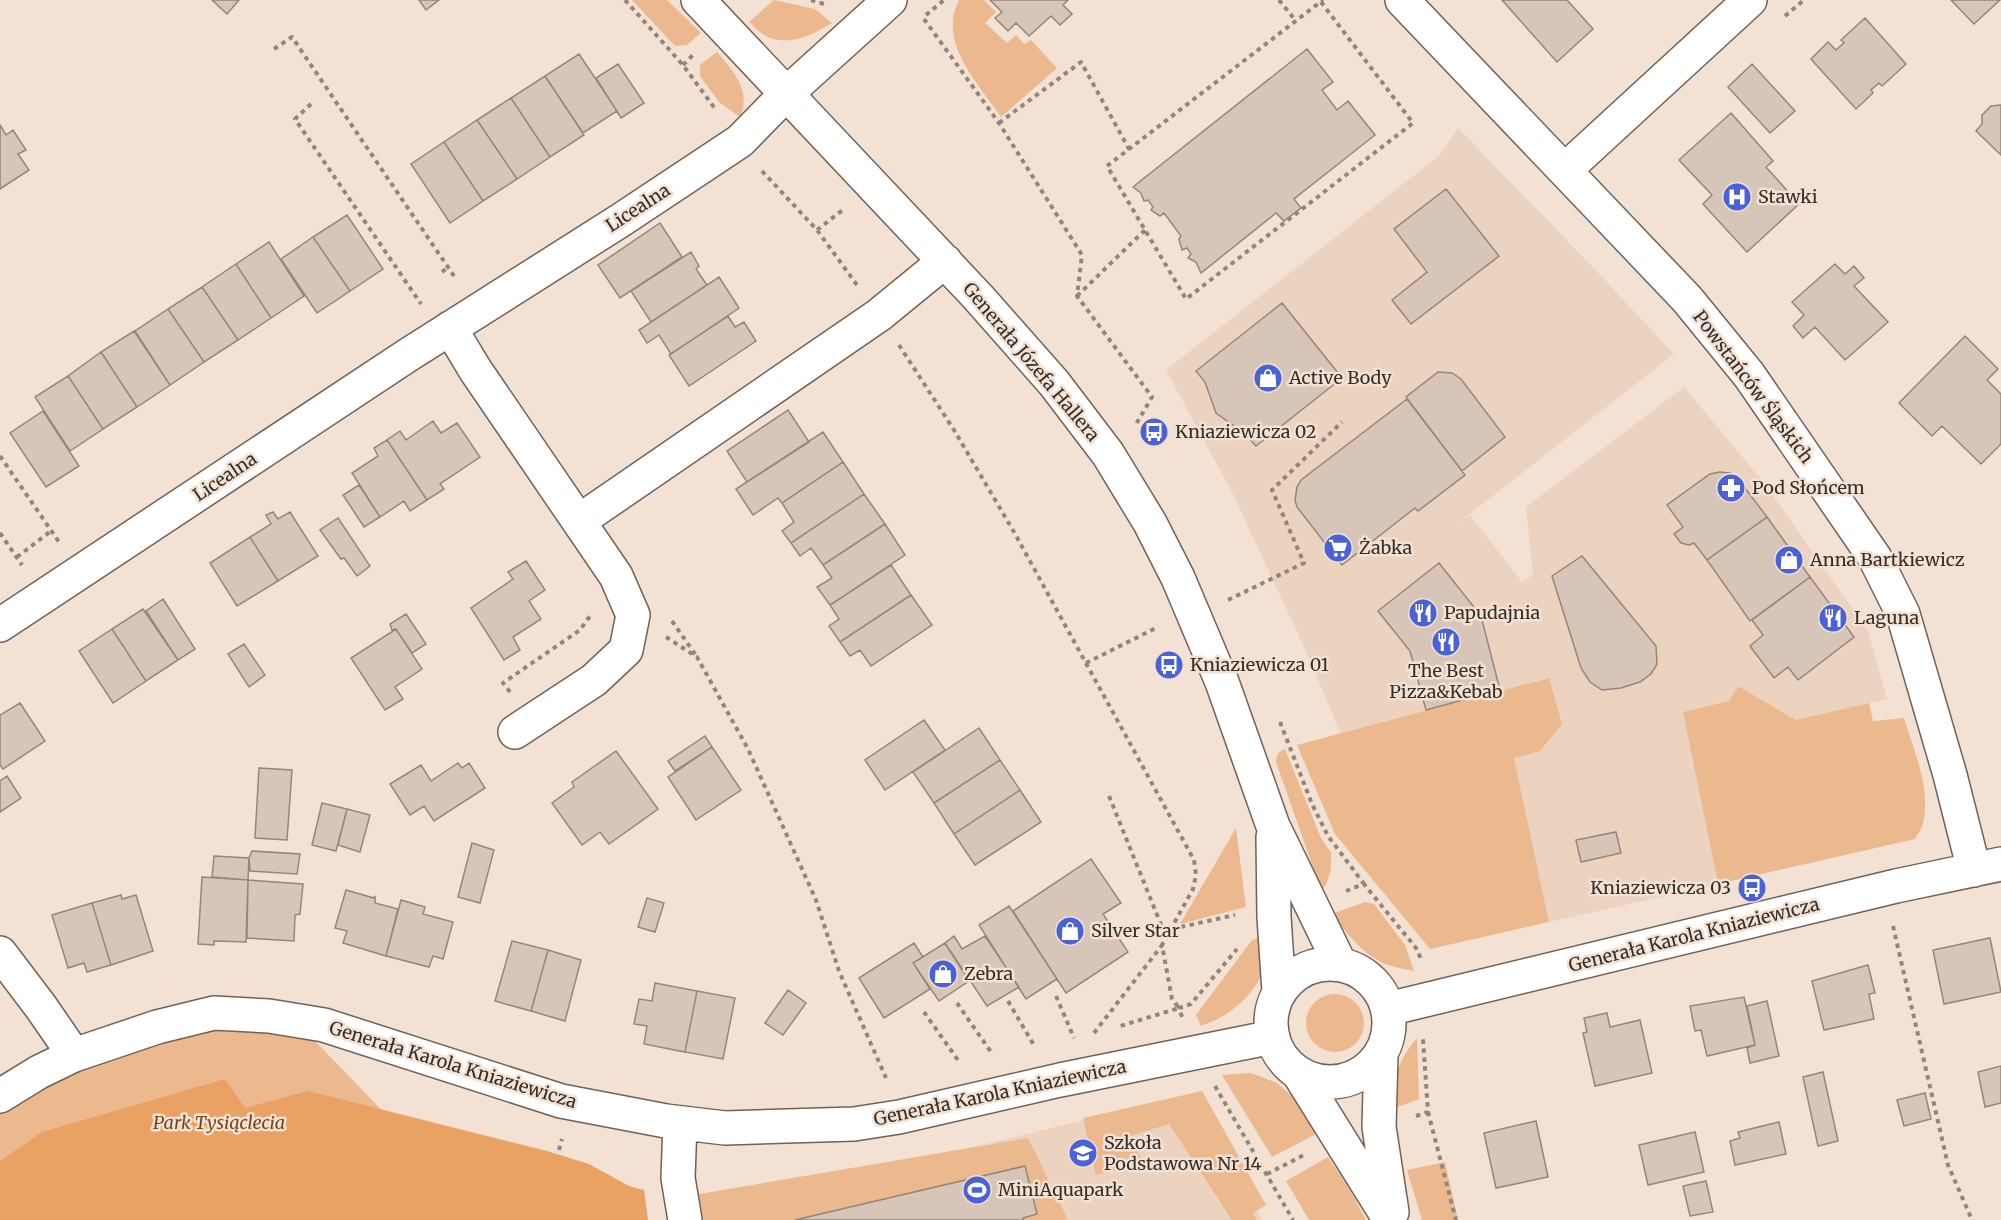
<svg xmlns="http://www.w3.org/2000/svg" width="2001" height="1220" viewBox="0 0 2001 1220" font-family="Merriweather,serif">
  <style>
    .built { fill: #ebd3c0 }
    .green { fill: #ecb88e }
    .forest { fill: #eaa264 }
    .building { fill: #d7c6b8; stroke: #958679; stroke-width: 1.5 }
    .lines { fill: none; stroke-linecap: round; stroke-linejoin: round }
    .minor-casing { stroke: #716256; stroke-width: 36 }
    .path { stroke: #92867c; stroke-width: 4; stroke-dasharray: 4.5 4.5; stroke-linecap: butt }
    .minor { stroke: #fff; stroke-width: 33 }
    .labels { text-anchor: middle; stroke-width: 5; stroke-linejoin: round; paint-order: stroke }
    .poi-label { font-size: 18px; fill: #342e28; stroke: #f3e1d4; text-anchor: start }
    .street-label { font-size: 18px; fill: #342e28; stroke: #f3e1d4 }
    .park-label { font-size: 18px; font-style: italic; fill: #754618; stroke: #f3e1d4 }
  </style>
  <rect width="100%" height="100%" fill="#f3e1d4"/>
  <path class="built" d="M1458 128 1585 259 1674 354 1452 528 1470 515 1522 582 1533 575 1526 507 1684 387 1764 483 1868 631 1887 699 1796 720 1738 686 1729 701 1683 712 1718 884 1549 922 1514 757 1548 678 1341 734 1303 645 1234 496 1166 370 1440 155Z
    M1182 1096 1263 1220H705L711 1211Z"/>
  <path class="green" d="M632 0H667L701 33 687 45 675 46Z
    M774 0 815 9 832 23C812 35 787 48 764 35 759 32 754 26 749 22Z
    M959 0H984L996 12 985 23 1007 43 1016 35 1024 44 1031 40 1057 68 1001 117C978 83 937 42 959 0Z
    M717 52C733 70 752 92 740 117L719 102 700 76V65Z
    M1549 678 1562 724 1540 751 1514 758 1549 922 1430 949 1335 834 1297 745Z
    M1738 686 1796 720 1869 703 1873 721 1904 718C1914 751 1931 788 1923 823 1922 828 1918 834 1915 839L1718 884 1683 712 1729 701Z
    M1285 749 1321 838 1331 853V869L1326 885 1321 890 1276 762C1276 754 1279 752 1285 749Z
    M1236 828 1246 907 1180 924Z
    M1365 902 1374 904 1405 945 1414 971C1404 969 1394 967 1385 964 1363 954 1346 933 1332 914Z
    M1264 936C1264 944 1266 953 1265 960 1263 983 1242 1005 1223 1016 1217 1020 1208 1023 1201 1026L1196 1015 1252 940Z
    M1306 1023a29 29 0 1 1 58 0a29 29 0 1 1-58 0Z
    M210 1023 314 1040 488 1220H0V1113L56 1078Z
    M1417 1038 1419 1099 1390 1110C1395 1077 1395 1065 1417 1038Z
    M1251 1073 1277 1083 1300 1103 1320 1132 1272 1157 1222 1075Z
    M1202 1091 1266 1205 1253 1213 1257 1220H1232L1169 1124 1130 1136 1143 1163 1096 1175 1083 1118Z
    M1028 1138 1068 1220H1024L1023 1218 1037 1214 1025 1166 795 1220H703L699 1194Z
    M1328 1157 1350 1190 1366 1220H1309L1286 1181Z
    M1445 1162 1458 1220H1422L1407 1170Z"/>
  <path class="forest" d="M225 1079 245 1108 308 1091 547 1151 589 1164 629 1186 644 1190 648 1220H0V1161L42 1132Z"/>
  <path class="building" d="M212 0H239L227 14Z
    M419 0H439L426 10Z
    M990 0H1068L1063 5 1072 14 1060 25 1051 16 1029 36 1016 23 1008 31 995 18 1002 12Z
    M1502 0H1567L1593 29 1557 62Z
    M1951 0H2000L1974 24Z
    M1865 18 1906 64 1882 86 1879 83 1871 90 1873 93 1856 109 1811 59 1828 42 1836 50 1844 43 1841 40Z
    M1307 49 1333 82 1322 90 1337 110 1348 101 1375 135 1294 199 1301 208 1284 221 1276 213 1201 273 1196 262 1188 258 1191 254 1187 248 1182 250 1179 239 1181 236 1164 213 1160 216 1151 210 1153 207 1148 200 1144 201 1141 193 1133 187Z
    M579 54 617 111 583 133 545 76Z
    M618 64 644 103 621 118 596 78Z
    M1752 64 1795 111 1770 133 1728 87Z
    M545 76 584 135 550 157 511 98Z
    M511 98 550 157 517 179 477 120Z
    M2001 105V155L1976 131 1982 124V115L1991 106Z
    M1731 113 1773 161 1766 167 1799 204 1747 252 1703 204 1712 195 1679 160Z
    M477 120 517 179 483 201 444 142Z
    M0 125 6 135 13 130 26 150 18 154 29 170 0 189Z
    M444 142 483 201 450 223 411 164Z
    M1446 189 1499 256 1411 324 1392 300 1427 272 1394 229Z
    M347 215 383 269 350 291 313 237Z
    M660 223 682 257 620 298 598 265Z
    M313 237 350 291 317 313 281 259Z
    M269 242 304 296 271 318 236 264Z
    M691 252 699 266 696 269 707 285 651 322 631 291Z
    M236 264 271 318 238 340 202 287Z
    M1835 264 1845 274 1854 266 1864 278 1854 286 1888 322 1845 360 1815 327 1803 338 1793 326 1804 315 1792 302Z
    M719 277 739 308 671 354 659 335 647 343 639 330Z
    M202 287 238 340 204 362 168 309Z
    M1282 303 1342 378 1256 446 1245 434 1216 413 1205 382 1196 371Z
    M168 309 204 362 170 385 135 331Z
    M728 316 735 327 744 322 756 341 689 386 669 355Z
    M134 331 170 385 137 407 101 352Z
    M1965 336 1998 369 1987 380 2001 394V444L1981 464 1942 426 1932 436 1899 403Z
    M101 352 137 407 103 429 68 376Z
    M1438 372 1452 373 1461 379 1505 437 1462 471 1406 397Z
    M68 376 103 429 70 451 35 397Z
    M1407 399 1465 475 1418 511 1415 508 1342 565 1297 507 1295 500 1297 487 1301 480Z
    M788 410 809 442 747 482 727 451Z
    M43 411 79 466 46 487 10 433Z
    M433 421 441 433 457 423 480 457 440 484 444 489 427 500 387 440 400 431 406 440Z
    M823 432 843 462 782 503 778 498 753 515 736 489Z
    M387 440 427 500 410 511 404 501 380 517 352 473 378 456 374 448Z
    M843 462 864 494 791 543 782 531 794 522 782 503Z
    M1720 472 1730 473 1739 480 1767 517 1707 560 1694 543 1689 545 1681 543 1674 534 1683 527 1667 505 1710 474Z
    M359 485 380 517 364 527 343 495Z
    M864 494 885 524 823 565 811 548 800 556 791 543Z
    M273 512 278 519 290 512 318 556 278 581 250 537 271 524 266 515Z
    M1767 517 1810 577 1750 621 1707 560Z
    M338 518 370 566 357 576 344 558 341 559 320 530Z
    M885 524 905 555 830 605 817 587 832 578 823 565Z
    M250 537 278 581 237 606 210 563Z
    M1582 556 1656 646 1657 664 1651 674 1640 682 1621 688 1602 690 1590 682 1581 668 1552 576Z
    M526 561 545 590 529 601 541 619 513 637 520 650 504 660 471 608 513 579 508 572Z
    M1439 563 1481 616 1500 690 1426 710 1410 651 1378 611Z
    M891 565 911 595 840 642 829 626 839 619 830 605Z
    M1810 577 1854 637 1798 680 1788 667 1774 678 1750 646 1763 635 1752 620Z
    M911 595 932 625 871 666 860 650 850 656 840 642Z
    M163 599 195 649 178 660 146 611Z
    M143 609 178 660 146 681 112 629Z
    M406 614 426 644 412 653 396 629 392 630 390 624Z
    M112 629 146 681 113 703 79 651Z
    M396 629 422 669 395 687 403 699 385 710 351 658Z
    M244 644 265 675 249 687 228 654Z
    M20 703 45 741 3 769 0 765V715Z
    M924 720 945 750 885 790 865 760Z
    M979 728 1000 760 934 803 913 772Z
    M705 736 712 747 675 771 668 761Z
    M712 747 741 790 696 820 668 777Z
    M616 751 658 809 609 844 600 832 582 845 552 803 574 787 572 782Z
    M1000 760 1020 790 954 834 934 803Z
    M458 763 462 768 469 763 485 788 434 821 424 806 410 815 390 784 421 765 431 781Z
    M259 768 292 770 287 840 255 838Z
    M7 776 21 798 0 812V781Z
    M1020 790 1041 822 975 865 954 834Z
    M322 803 347 809 336 851 312 845Z
    M347 809 370 815 360 852 338 845Z
    M1616 832 1621 853 1581 862 1576 840Z
    M472 843 494 850 480 903 458 897Z
    M252 851 300 854 297 874 250 871 249 858Z
    M214 856 249 858 248 880 212 877Z
    M1091 859 1121 903 1103 914 1128 952 1066 993 1013 911Z
    M202 877 248 880 246 942 214 941V945L198 944Z
    M248 880 303 884 300 914 295 915 294 941 247 938Z
    M346 890 374 898 375 896V903L398 909 386 956 343 943 347 931 335 928Z
    M121 895 122 899 136 895 153 951 111 965 92 903Z
    M647 898 664 903 655 932 638 927Z
    M401 900 425 907 423 914 453 922 443 959 433 956 429 967 386 956Z
    M92 903 111 965 87 972 84 963 68 968 52 915Z
    M1009 906 1057 979 1026 999 979 925Z
    M954 936 962 949 985 936 1019 987 987 1006 945 943Z
    M1990 938 2001 992 1944 1004 1933 950Z
    M512 941 548 950 531 1011 495 1001Z
    M914 943 923 957 913 963 930 989 884 1018 859 978Z
    M945 943 969 981 939 1001 913 963Z
    M548 950 581 960 565 1021 531 1011Z
    M1868 965 1875 993 1869 994 1874 1019 1824 1030 1812 981Z
    M655 983 697 991 685 1052 644 1044 647 1026 634 1024 639 999 652 1001Z
    M788 990 806 1003 783 1035 765 1023Z
    M697 991 735 998 723 1059 685 1052Z
    M1744 997 1755 1045 1707 1056 1701 1030 1695 1031 1690 1006Z
    M1767 1001 1779 1056 1750 1063 1747 1048 1755 1045 1747 1006Z
    M1607 1013 1610 1027 1640 1020 1652 1073 1595 1086 1583 1033 1587 1032 1584 1018Z
    M2001 1066V1103L1985 1107 1978 1072Z
    M1823 1072 1838 1141 1818 1146 1803 1077Z
    M1925 1093 1931 1119 1904 1126 1897 1100Z
    M1536 1121 1548 1177 1496 1188 1484 1133Z
    M1779 1122 1786 1154 1735 1165 1730 1141 1740 1138 1738 1132Z
    M1695 1132 1704 1172 1648 1185 1639 1145Z
    M1025 1166 1037 1214 1023 1218 1024 1220H795Z
    M1706 1181 1713 1212 1690 1216 1683 1186Z"/>
  <g class="lines">
    <g class="minor-casing">
      <path id="minor" d="M698 0 978 297 1054 383 1108 454 1150 523 1178 578 1222 682 1273 826 1340 964
        M1402 0 1687 299 1749 375 1875 558 1903 614 1950 775 1974 870
        M1565 170 1750 0
        M450 328 476 371 616 576 633 615 626 650 594 680 515 732
        M579 521 879 315 945 261
        M0 625 408 355 621 220 740 141 786 94 890 0
        M1273 837 1274 917 1279 992
        M0 953 41 1007 74 1055
        M1271 1023a59 59 0 1 1 118 0a59 59 0 1 1-118 0Z
        M1388 1009 1896 886 2001 864
        M1381 1054 1379 1127 1392 1212
        M1299 1074 1390 1220
        M0 1096 39 1072 74 1055 157 1027 214 1013 269 1016 324 1025 561 1101 666 1121 725 1128 854 1124 899 1117 1060 1080 1273 1037
        M680 1123 678 1178 685 1220"/>
    </g>
    <path class="path" d="M625 0 683 65 716 110
      M811 0 827 5
      M1279 0 1296 21
      M1321 2 1413 123 1186 299 1107 166 1323 0
      M926 15 944 0
      M1785 16 1804 0
      M924 19 999 123 1082 255 1077 296 1152 397 1135 426
      M274 49 292 37 456 279
      M683 65 695 53
      M311 104 295 119 421 304
      M999 123 1081 62 1129 149
      M762 171 817 230 857 285
      M817 230 844 209
      M442 272 447 268
      M1077 296 1145 230
      M899 345 954 430 1014 532 1194 860 1196 875 1193 889 1162 945 1172 999 1179 1008 1117 1027
      M0 456 59 542
      M0 533 22 565
      M17 557 51 531
      M1228 600 1304 563 1272 490 1342 422
      M672 621 697 657
      M666 637 697 657 748 749 816 900 839 971 886 1078
      M1086 663 1158 627
      M510 692 503 683 580 630 590 616
      M1280 722 1312 804 1328 836 1364 884
      M1109 796 1166 937
      M1346 891 1364 884 1416 948 1422 961
      M1893 926 1948 1165 1972 1220
      M1172 929 1235 915
      M1056 996 1074 1038
      M1008 1001 1035 1047
      M957 1003 993 1055
      M924 1012 960 1063
      M1182 1017 1179 1008 1191 1004 1237 949
      M1094 1033 1163 944
      M1215 1086 1293 1220
      M1428 1112 1456 1220
      M1416 1116 1428 1112 1423 1039
      M559 1150 562 1139
      M1267 1174 1304 1155"/>
    <use href="#minor" class="minor"/>
  </g>
  <defs>
    <g id="hospital-disc" transform="scale(1.5)"><circle r="9.5" fill="#4a62d6" stroke="#f3e1d4"/><path d="M-5-5h3v3.5h4V-5h3V5h-3V1.5h-4V5h-3Z" fill="#fff"/></g>
    <g id="shop-disc" transform="scale(1.5)"><circle r="9.5" fill="#4a62d6" stroke="#f3e1d4"/><path d="M-5-2.5h2.3a2.7 3.5 0 0 1 5.4 0H5L5.5 6h-11ZM-1.5-2.5h3a1.5 2.3 0 0 0-3 0Z" fill="#fff"/></g>
    <g id="bus-disc" transform="scale(1.5)"><circle r="9.5" fill="#4a62d6" stroke="#f3e1d4"/><path d="M-5-6H5V4H4V6H2V4H-2V6H-4V4H-5ZM-3.5-4V0h7V-4ZM-3.5 1.2v1.5H-2V1.2ZM2 1.2v1.5H3.5V1.2Z" fill="#fff"/></g>
    <g id="pharmacy-disc" transform="scale(1.5)"><circle r="9.5" fill="#4a62d6" stroke="#f3e1d4"/><path d="M-2-6h4v4h4v4h-4v4h-4v-4h-4v-4h4Z" fill="#fff"/></g>
    <g id="supermarket-disc" transform="scale(1.5)"><circle r="9.5" fill="#4a62d6" stroke="#f3e1d4"/><path d="M-6-5.5h2.5l.6 2H6L4.5 2H-2.5L-4.4-4H-6ZM-1.5 3.2a1.3 1.3 0 1 0 .1 0ZM3 3.2a1.3 1.3 0 1 0 .1 0Z" fill="#fff"/></g>
    <g id="restaurant-disc" transform="scale(1.5)"><circle r="9.5" fill="#4a62d6" stroke="#f3e1d4"/><path d="M-5-6h1v4h1v-4h1v4h1v-4h1v5L-1.5 .5V6h-2V.5L-5-1ZM5-6V6H3V1.5H1.5Q1.5-4 5-6Z" fill="#fff"/></g>
    <g id="school-disc" transform="scale(1.5)"><circle r="9.5" fill="#4a62d6" stroke="#f3e1d4"/><path d="M0-5L7-2L0 1L-7-2ZM-4 1L0 2.5L4 1V4Q0 6-4 4Z" fill="#fff"/></g>
    <g id="stadium-disc" transform="scale(1.5)"><circle r="9.5" fill="#4a62d6" stroke="#f3e1d4"/><path d="M0-5a6.5 5 0 1 0 0 10a6.5 5 0 1 0 0-10ZM-3.5-1.8h7v3.6h-7Z" fill="#fff"/></g>
  </defs>
  <g fill-rule="evenodd">
    <use href="#hospital-disc" x="1737" y="197"/>
    <use href="#shop-disc" x="1268" y="378"/>
    <use href="#bus-disc" x="1154" y="432"/>
    <use href="#pharmacy-disc" x="1731" y="488"/>
    <use href="#supermarket-disc" x="1338" y="548"/>
    <use href="#shop-disc" x="1789" y="560"/>
    <use href="#restaurant-disc" x="1423" y="613"/>
    <use href="#restaurant-disc" x="1833" y="618"/>
    <use href="#restaurant-disc" x="1446" y="642"/>
    <use href="#bus-disc" x="1169" y="665"/>
    <use href="#bus-disc" x="1752" y="888"/>
    <use href="#shop-disc" x="1070" y="931"/>
    <use href="#shop-disc" x="943" y="974"/>
    <use href="#school-disc" x="1083" y="1153"/>
    <use href="#stadium-disc" x="977" y="1190"/>
  </g>
  <g class="labels">
    <g class="poi-label">
      <text x="1758" y="203">Stawki</text>
      <text x="1289" y="384">Active Body</text>
      <text x="1175" y="438">Kniaziewicza 02</text>
      <text x="1752" y="494">Pod Słońcem</text>
      <text x="1359" y="554">Żabka</text>
      <text x="1810" y="566">Anna Bartkiewicz</text>
      <text x="1444" y="619">Papudajnia</text>
      <text x="1854" y="624">Laguna</text>
      <text x="1190" y="671">Kniaziewicza 01</text>
      <text x="1446" y="677" text-anchor="middle">The Best<tspan x="1446" dy="21">Pizza&amp;Kebab</tspan></text>
      <text x="1731" y="894" text-anchor="end">Kniaziewicza 03</text>
      <text x="1091" y="937">Silver Star</text>
      <text x="964" y="980">Zebra</text>
      <text x="1104" y="1149">Szkoła<tspan x="1104" dy="21">Podstawowa Nr 14</tspan></text>
      <text x="998" y="1196">MiniAquapark</text>
    </g>
    <g class="street-label">
      <text transform="translate(638 208) rotate(-33)" y="6">Licealna</text>
      <text transform="translate(1031 362) rotate(50)" y="6">Generała Józefa Hallera</text>
      <text transform="translate(1753 387) rotate(53)" y="6">Powstańców Śląskich</text>
      <text transform="translate(225 477) rotate(-34)" y="6">Licealna</text>
      <text transform="translate(1694 935) rotate(-14)" y="6">Generała Karola Kniaziewicza</text>
      <text transform="translate(453 1065) rotate(17)" y="6">Generała Karola Kniaziewicza</text>
      <text transform="translate(1000 1093) rotate(-12)" y="6">Generała Karola Kniaziewicza</text>
    </g>
    <g class="park-label">
      <text x="219" y="1129">Park Tysiąclecia</text>
    </g>
  </g>
</svg>
